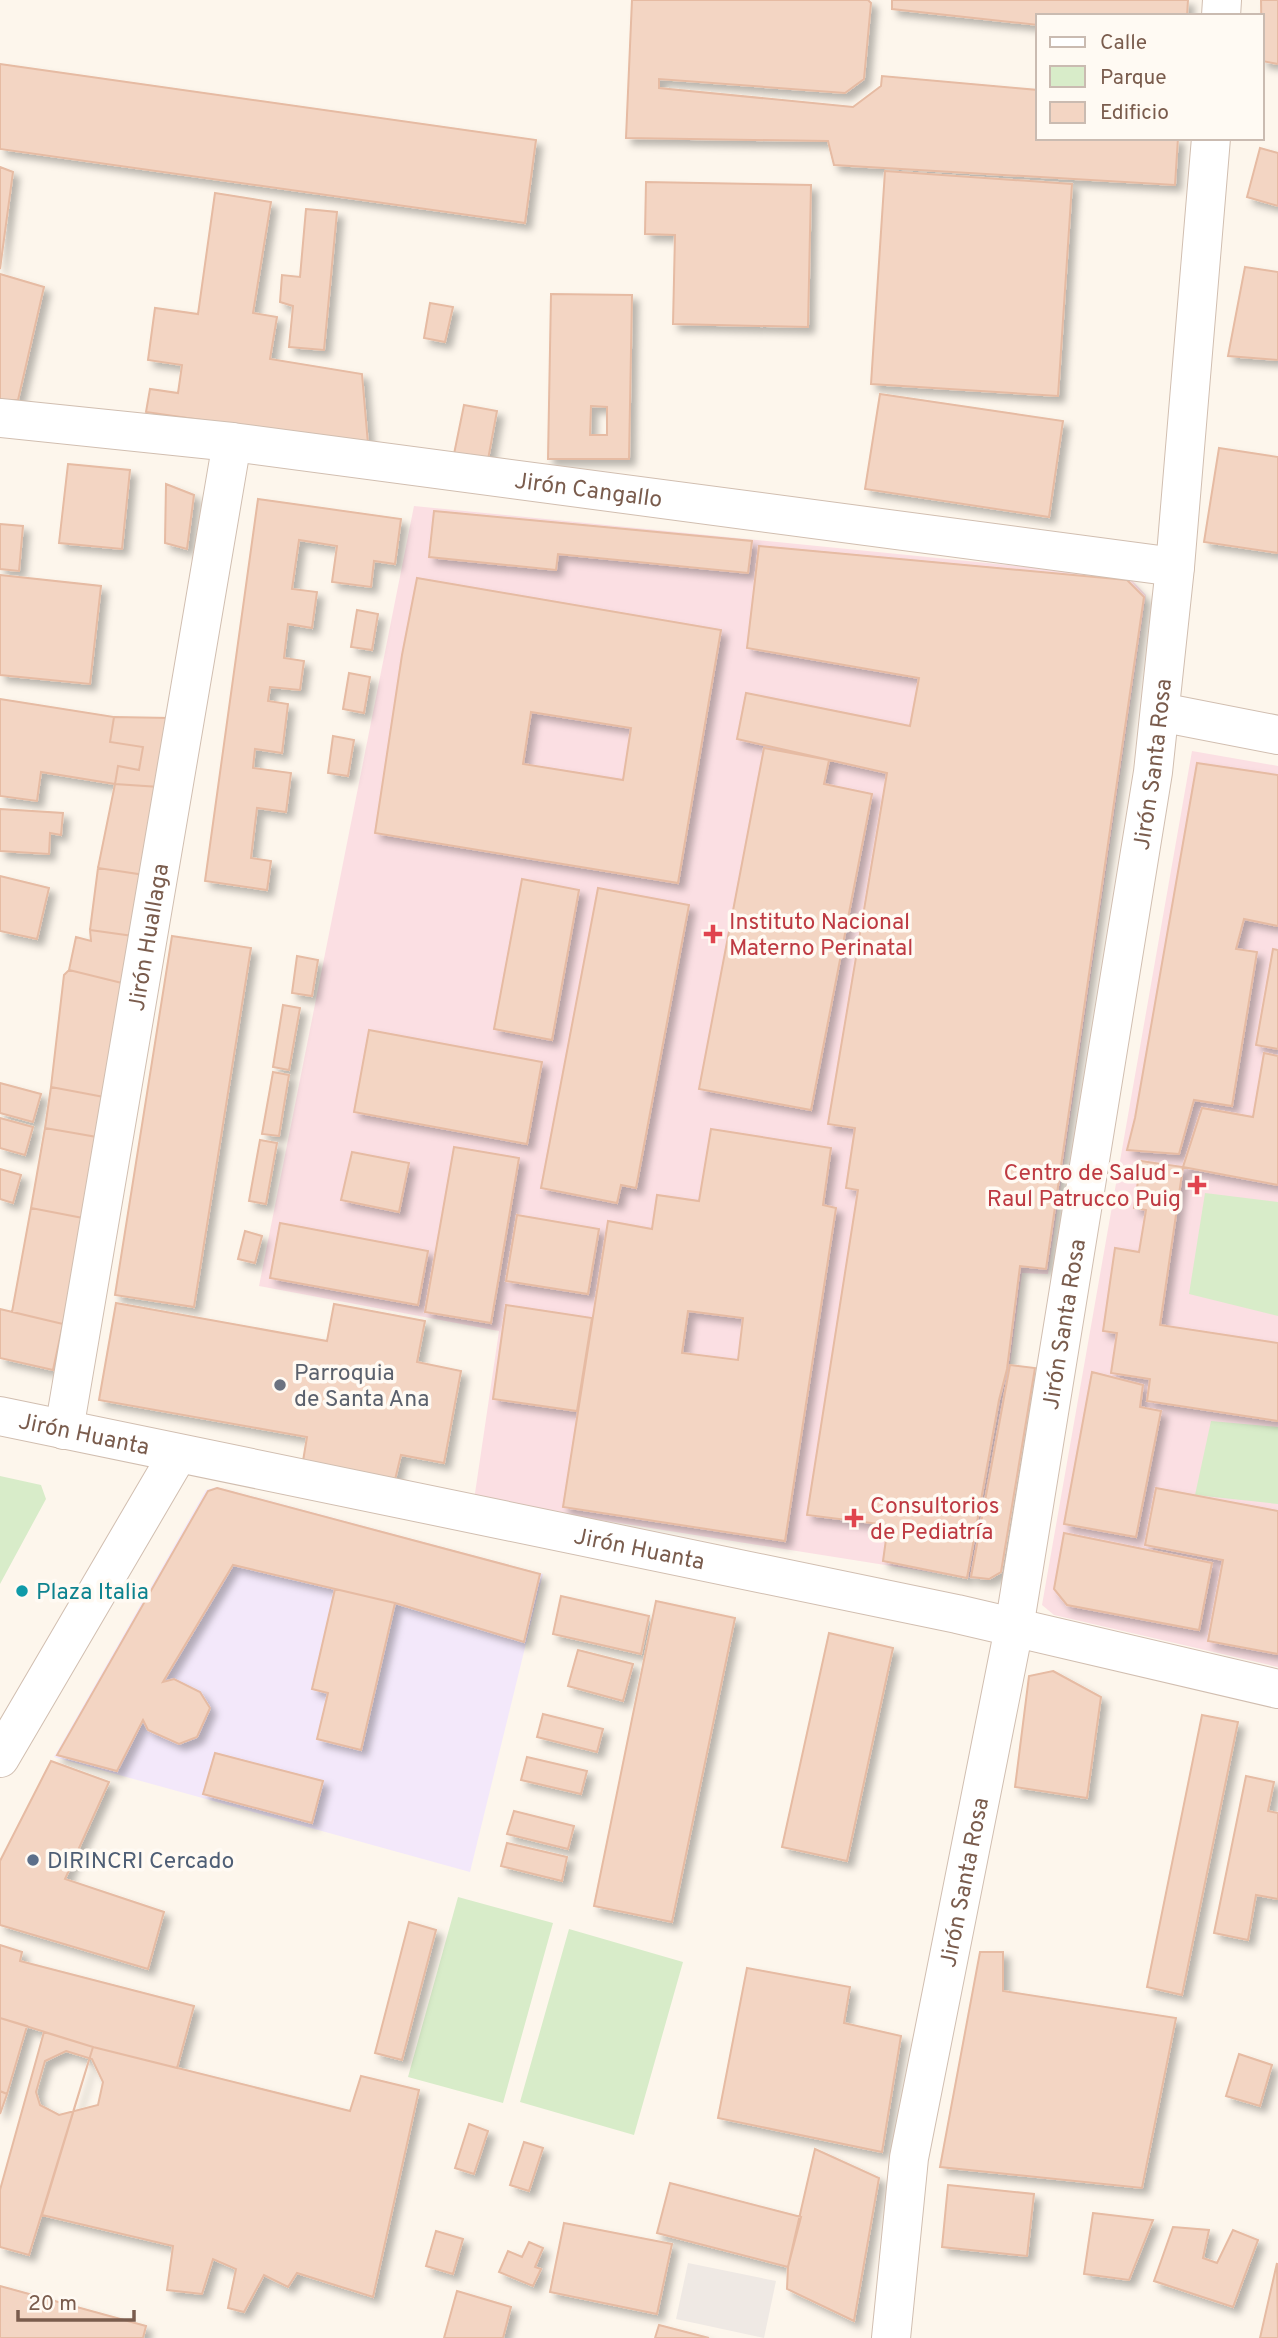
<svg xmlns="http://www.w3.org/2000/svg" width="1278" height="2338" viewBox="0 0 1278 2338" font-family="Overpass,sans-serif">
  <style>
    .industrial { fill: #efe9e4 }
    .education { fill: #f3e8fa }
    .medical { fill: #fbdfe3 }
    .green { fill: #d8ecc9 }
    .building { fill: #f3d5c3; stroke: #e6bba3; stroke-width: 2; fill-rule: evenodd; filter: url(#shadow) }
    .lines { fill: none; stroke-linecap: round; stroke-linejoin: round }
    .minor-casing { stroke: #d1beb0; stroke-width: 40 }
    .minor { stroke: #fff; stroke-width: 38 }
    .health-dot { fill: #e0444e; stroke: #fffaf3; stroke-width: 2.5 }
    .worship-dot { fill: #6b7280; stroke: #fffaf3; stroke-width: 2.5 }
    .culture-dot { fill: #0f9aa8; stroke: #fffaf3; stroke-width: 2.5 }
    .service-dot { fill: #5c6f8a; stroke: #fffaf3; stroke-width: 2.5 }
    .labels { text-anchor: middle; stroke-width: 7; stroke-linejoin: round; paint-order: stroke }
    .street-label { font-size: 23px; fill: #7a5c4d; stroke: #fffaf3 }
    .health-label { font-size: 23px; fill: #be3a42; stroke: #fffaf3; text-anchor: start }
    .worship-label { font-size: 23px; fill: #5b616d; stroke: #fffaf3; text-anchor: start }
    .culture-label { font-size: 23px; fill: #0d838f; stroke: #fffaf3; text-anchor: start }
    .service-label { font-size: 23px; fill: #4e5e75; stroke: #fffaf3; text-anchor: start }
  </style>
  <defs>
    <filter id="shadow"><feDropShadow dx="6" dy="6" stdDeviation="3.5" flood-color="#0004"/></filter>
  </defs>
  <rect width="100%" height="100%" fill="#fdf6ec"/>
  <path class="industrial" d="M688 2263 776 2281 764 2338 676 2319Z"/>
  <path class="education" d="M217 1487 543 1574 470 1872 54 1757 206 1490Z"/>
  <path class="medical" d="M414 506 1129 577 1146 595 1048 1274 1022 1273 1010 1365 1035 1368 1001 1572 989 1579 967 1578 474 1500 499 1331 259 1286Z
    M1192 751 1278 766V1667L1054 1615 1042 1605Z"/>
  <path class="green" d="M1205 1193 1278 1202V1316L1189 1294Z
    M1211 1421 1278 1427V1504L1195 1495Z
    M0 1476 41 1485 46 1499 0 1584Z
    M458 1897 553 1923 503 2103 408 2077Z
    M569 1929 683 1962 634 2135 520 2102Z"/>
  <path class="building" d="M632 0H868L871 3 864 79 845 93 659 79V88L853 107 881 86 882 76 1038 90V138H1178L1175 185 834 165 828 141 626 138Z
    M892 0H1188L1187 16H1038V25L892 9Z
    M1261 0H1278V64L1262 61Z
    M0 64 536 140 525 223 0 149Z
    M1260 148 1278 153V206L1247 197Z
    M0 167 13 172 0 269Z
    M885 171 1072 184 1058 396 871 384Z
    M646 182 811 185 808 327 673 324 675 235 645 234Z
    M215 193 271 202 253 313 277 317 270 359 362 374 368 444 146 412 150 389 178 393 182 365 148 360 155 308 198 314Z
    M306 209 337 212 324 350 289 347 293 306 280 302 282 275 300 277Z
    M1245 267 1278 272V360L1228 356Z
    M0 274 44 287 18 400H0Z
    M551 294 632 295 629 459H548ZM591 406 607 407V435H590Z
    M430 303 453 307 445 342 424 338Z
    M880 394 1063 421 1049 517 865 489Z
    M464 405 497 411 487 465 453 459Z
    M1219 448 1278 457V553L1204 542Z
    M68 464 130 470 122 549 59 543Z
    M166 484 194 495 187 549 165 543Z
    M258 499 401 519 395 564 374 561 371 587 332 582 337 546 299 540 292 589 317 592 312 628 288 624 284 658 304 661 300 690 270 687 268 701 288 704 282 753 255 749 253 768 291 773 286 812 257 808 251 858 271 861 267 890 205 881Z
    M434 511 752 541 748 573 558 554 556 570 429 557Z
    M0 524 23 526 19 571 0 569Z
    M759 546 1127 580 1144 597 1046 1269 1020 1266 1007 1369 999 1400 967 1578 883 1561 888 1525 807 1515 858 1190 846 1188 855 1128 828 1124 887 773 737 739 746 693 910 726 919 678 747 648Z
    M0 575 101 586 90 684 0 675Z
    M417 578 721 630 678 883 375 833 402 655ZM531 712 631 728 623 780 523 764Z
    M357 610 378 614 372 650 351 647Z
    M349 673 370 677 364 713 343 709Z
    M0 699 114 717 110 742 143 747 139 770 118 766 115 784 41 772 37 801 0 796Z
    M114 717 170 718 159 787 115 784 118 766 139 770 143 747 110 742Z
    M333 736 354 740 348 776 328 773Z
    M764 748 829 760 824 784 872 794 811 1110 699 1089Z
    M1197 763 1278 775V926L1244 919 1236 949 1257 952 1232 1106 1194 1100 1179 1154 1127 1150 1135 1118Z
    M115 784 159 787 145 875 98 868Z
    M0 809 63 813 61 835 50 833 49 854 0 851Z
    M98 868 145 875 133 936 90 930Z
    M0 876 49 888 37 939 0 931Z
    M522 879 579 890 552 1040 494 1029Z
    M598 888 689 905 636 1188 621 1185 617 1203 541 1188Z
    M90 930 133 936 122 983 69 970 76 937 91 941Z
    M172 936 251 948 194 1307 115 1295Z
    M1273 949 1278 950V1049L1256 1045Z
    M297 956 318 960 312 996 292 993Z
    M69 970 122 983 104 1097 51 1087 64 975Z
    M283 1005 300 1008 289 1070 273 1067Z
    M369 1030 542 1062 527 1144 354 1112Z
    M1264 1053 1278 1056V1185L1183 1167 1202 1108 1253 1117Z
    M273 1072 289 1075 279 1136 262 1134Z
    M0 1083 41 1094 33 1122 0 1113Z
    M51 1087 104 1097 97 1137 45 1128Z
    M0 1118 33 1127 25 1155 0 1148Z
    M45 1128 97 1137 83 1218 31 1208Z
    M711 1129 831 1148 823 1205 836 1208 785 1541 563 1507 608 1221 652 1229 657 1195 699 1201ZM688 1311 743 1318 738 1360 682 1353Z
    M260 1140 277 1143 266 1204 249 1201Z
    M454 1147 519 1158 491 1323 425 1312Z
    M352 1152 409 1163 399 1212 341 1200Z
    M1141 1161 1183 1167 1160 1325 1278 1343V1421L1147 1401 1150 1379 1111 1373 1117 1333 1103 1331 1115 1248 1139 1252 1146 1210 1134 1208Z
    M0 1169 21 1175 13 1203 0 1199Z
    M31 1208 83 1218 63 1324 12 1312Z
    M517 1215 599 1229 588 1294 506 1281Z
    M280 1223 428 1251 418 1305 270 1278Z
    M245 1231 262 1236 255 1263 238 1259Z
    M116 1303 327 1341 334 1304 425 1321 417 1362 461 1371 444 1463 401 1455 392 1492 301 1473 307 1437 99 1400Z
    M506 1305 592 1318 577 1411 493 1399Z
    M0 1309 63 1324 53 1370 0 1358Z
    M1010 1365 1035 1368 1001 1572 989 1579 971 1577Z
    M1092 1372 1143 1385 1140 1407 1161 1411 1136 1537 1064 1524Z
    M217 1488 540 1574 524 1642 395 1603 233 1565 163 1682 174 1679 200 1692 210 1708 197 1737 179 1744 148 1730 143 1720 117 1771 57 1755 208 1491Z
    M1156 1488 1278 1511V1654L1208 1641 1223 1560 1145 1545Z
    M1064 1533 1212 1563 1199 1630 1067 1605 1054 1589Z
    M335 1589 395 1603 361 1750 317 1739 328 1693 312 1689Z
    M561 1596 649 1616 641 1654 553 1634Z
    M656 1601 735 1618 672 1922 594 1906Z
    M829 1633 893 1648 847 1861 782 1847Z
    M578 1650 633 1664 623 1701 568 1686Z
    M1053 1671 1101 1697 1087 1798 1015 1787 1029 1676Z
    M543 1714 603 1729 597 1752 537 1737Z
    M1202 1715 1238 1722 1182 1995 1147 1987Z
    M215 1753 323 1781 312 1823 203 1794Z
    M527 1757 587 1771 581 1794 521 1780Z
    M51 1761 109 1782 65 1879 164 1912 148 1969 0 1925V1861Z
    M1246 1776 1274 1782 1268 1811 1278 1813V1899L1256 1895 1248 1940 1214 1933Z
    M514 1811 574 1826 568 1849 507 1834Z
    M507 1843 567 1857 562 1881 501 1866Z
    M409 1922 436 1930 402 2060 375 2053Z
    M0 1945 22 1952 20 1961 194 2006 177 2068 93 2047 0 2018Z
    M980 1952H1003V1991L1176 2018 1142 2188 940 2167Z
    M747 1968 850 1987 844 2023 901 2036 882 2152 718 2118Z
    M0 2018 27 2026 7 2094 0 2091Z
    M44 2032 93 2047 29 2255 0 2247V2190Z
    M93 2047 350 2111 361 2076 419 2090 373 2297 297 2273 288 2287 264 2275 244 2312 228 2308 236 2269 213 2259 202 2294 167 2290 173 2246 42 2215Z
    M66 2051 92 2059 103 2082 98 2105 59 2115 40 2105 36 2092 45 2061Z
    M1239 2054 1272 2065 1260 2106 1226 2096Z
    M0 2091 7 2094 0 2114Z
    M469 2124 488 2131 474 2174 455 2168Z
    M524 2142 543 2148 529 2191 510 2185Z
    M815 2149 879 2178 854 2321 787 2289 788 2267Z
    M670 2183 801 2217 788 2267 657 2233Z
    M948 2185 1034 2194 1027 2256 942 2247Z
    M1093 2213 1153 2220 1129 2280 1084 2274Z
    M564 2223 672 2244 657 2314 550 2292Z
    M1173 2227 1209 2230 1203 2258 1217 2263 1233 2230 1258 2240 1233 2307 1154 2281Z
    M436 2231 463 2239 453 2274 426 2266Z
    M529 2242 543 2248 535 2267 541 2269 533 2286 499 2272 508 2251 522 2257Z
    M1277 2263 1278 2338H1260Z
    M0 2286 146 2326 143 2338H0Z
    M457 2291 511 2307 503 2338H444Z
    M659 2325 709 2338H655Z"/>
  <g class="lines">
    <g class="minor-casing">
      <g id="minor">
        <path d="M1221 16 1222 0"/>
        <path id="s1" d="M0 418 232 442 1175 567"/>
        <path d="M1160 712 1278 735"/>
        <path id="s2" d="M0 1416 957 1614 1278 1689"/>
        <path id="s3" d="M64 1430 232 442"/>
        <path d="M0 1758 178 1454"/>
        <path id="s4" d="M891 2338 909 2158 1014 1628 1153 772 1175 567 1211 138"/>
      </g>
    </g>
    <use href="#minor" class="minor"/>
  </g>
  <g class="health-dot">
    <path d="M709.5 923.5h7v7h7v7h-7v7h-7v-7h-7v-7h7z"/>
    <path d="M1193.5 1174.5h7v7h7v7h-7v7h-7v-7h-7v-7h7z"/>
    <path d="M850.5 1507.5h7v7h7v7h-7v7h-7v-7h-7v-7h7z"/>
  </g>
  <circle class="worship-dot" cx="280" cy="1385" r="7"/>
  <circle class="culture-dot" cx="22" cy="1591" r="7"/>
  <circle class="service-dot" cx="33" cy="1860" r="7"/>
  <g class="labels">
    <g class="street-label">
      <text dy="8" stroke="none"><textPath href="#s1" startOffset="593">Jirón Cangallo</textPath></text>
      <text dy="8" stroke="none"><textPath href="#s4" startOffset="1596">Jirón Santa Rosa</textPath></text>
      <text dy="8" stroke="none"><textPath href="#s3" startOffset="500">Jirón Huallaga</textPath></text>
      <text dy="8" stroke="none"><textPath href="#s4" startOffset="1029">Jirón Santa Rosa</textPath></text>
      <text dy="8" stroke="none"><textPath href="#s2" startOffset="86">Jirón Huanta</textPath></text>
      <text dy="8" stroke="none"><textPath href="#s2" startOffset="653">Jirón Huanta</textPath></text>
      <text dy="8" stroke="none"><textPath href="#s4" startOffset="462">Jirón Santa Rosa</textPath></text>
    </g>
    <g class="health-label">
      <text x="729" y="929">Instituto Nacional<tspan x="729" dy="26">Materno Perinatal</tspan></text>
      <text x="1181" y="1180" text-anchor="end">Centro de Salud -<tspan x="1181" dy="26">Raul Patrucco Puig</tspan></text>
      <text x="870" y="1513">Consultorios<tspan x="870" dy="26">de Pediatría</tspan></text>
    </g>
    <g class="worship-label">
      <text x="294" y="1380">Parroquia<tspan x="294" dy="26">de Santa Ana</tspan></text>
    </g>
    <g class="culture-label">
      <text x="36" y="1599">Plaza Italia</text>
    </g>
    <g class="service-label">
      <text x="47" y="1868">DIRINCRI Cercado</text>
    </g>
  </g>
  <rect x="1036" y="14" width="228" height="126" fill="#fffaf3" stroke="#cabbb1" stroke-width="2"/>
  <rect x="1050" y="37" width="35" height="10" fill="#ffffff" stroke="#cabbb1" stroke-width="2"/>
  <text x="1100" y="49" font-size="21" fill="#7a5c4d">Calle</text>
  <rect x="1050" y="66" width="35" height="21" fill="#d8ecc9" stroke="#cabbb1" stroke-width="2"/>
  <text x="1100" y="84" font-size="21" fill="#7a5c4d">Parque</text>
  <rect x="1050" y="102" width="35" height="21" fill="#f3d5c3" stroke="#cabbb1" stroke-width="2"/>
  <text x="1100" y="119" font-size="21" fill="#7a5c4d">Edificio</text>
  <path d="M18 2310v10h116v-10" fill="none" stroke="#7a5c4d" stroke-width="3.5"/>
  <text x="28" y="2310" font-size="21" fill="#7a5c4d" stroke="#fffaf3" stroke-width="5" paint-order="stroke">20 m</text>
</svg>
